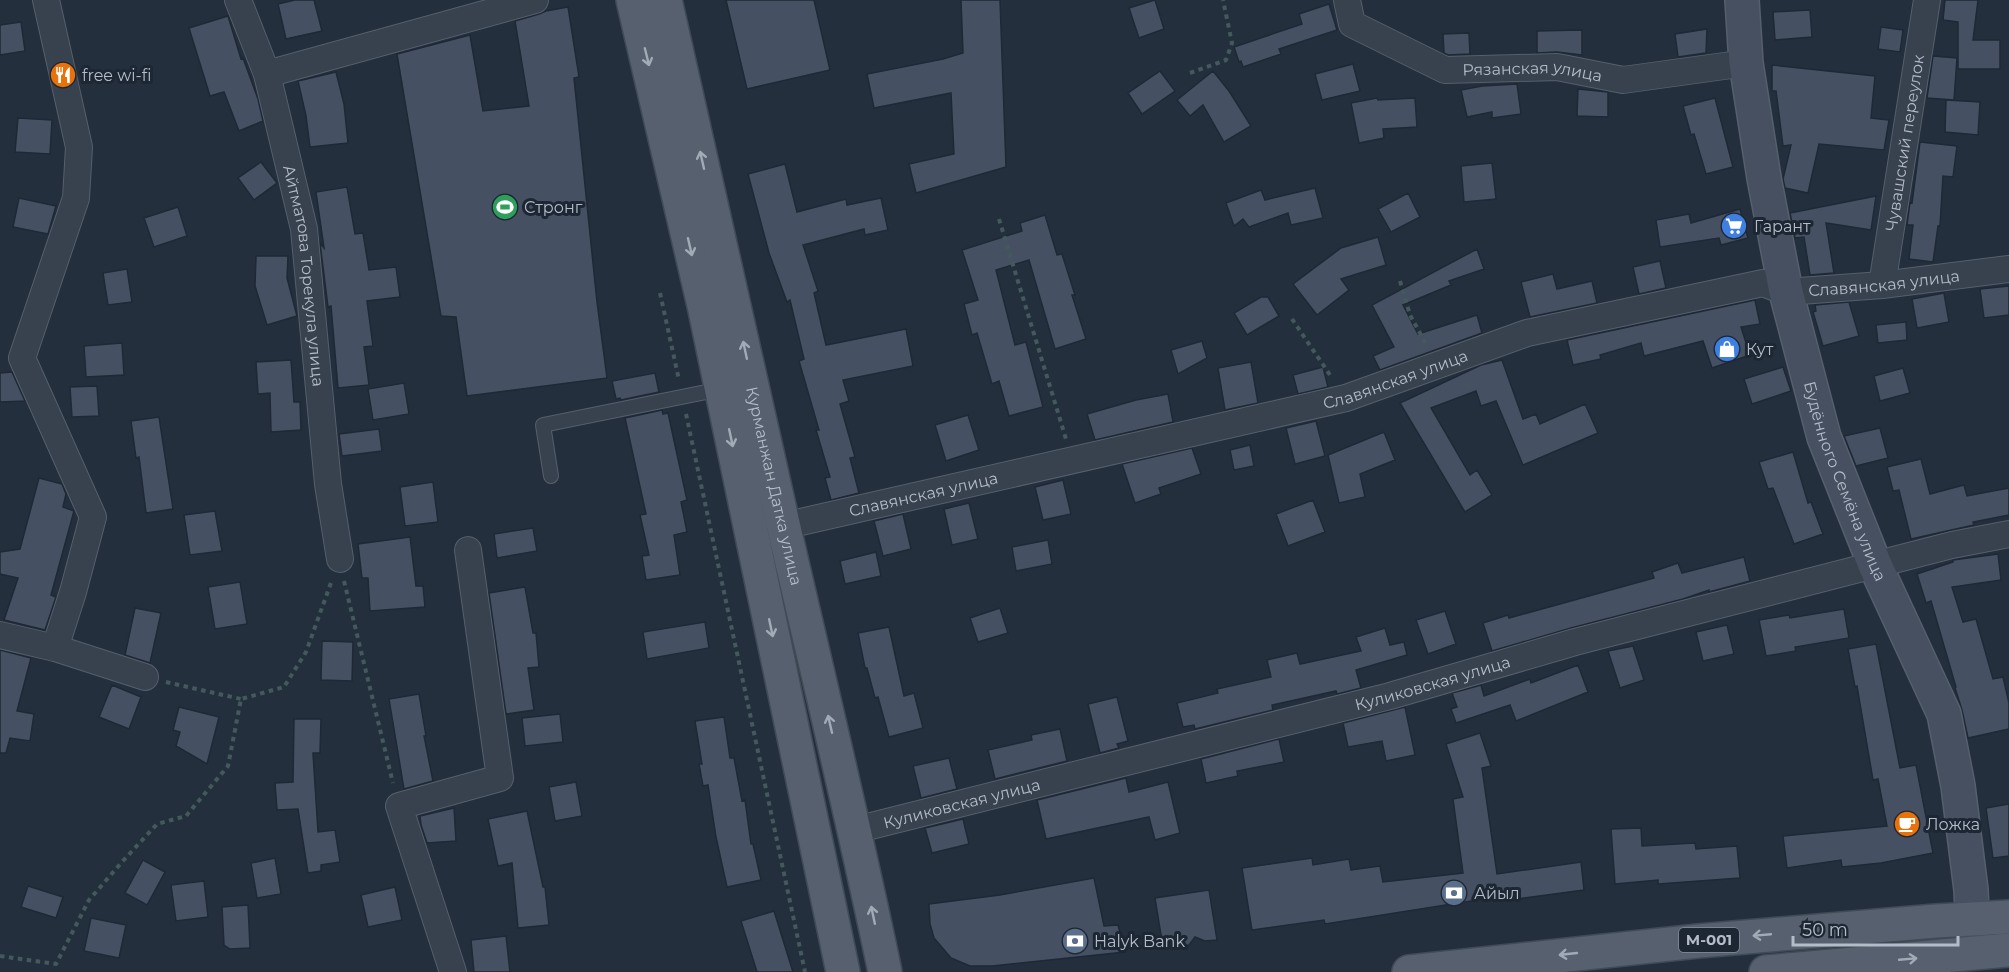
<svg xmlns="http://www.w3.org/2000/svg" width="2009" height="972" viewBox="0 0 2009 972" font-family="Montserrat,sans-serif">
  <style>
    .building { fill: #455162; stroke: #1f2835; stroke-width: 1.5 }
    .lines { fill: none; stroke-linecap: round; stroke-linejoin: round }
    .lane-casing { stroke: #565f6c; stroke-width: 16 }
    .street-casing { stroke: #565f6c; stroke-width: 28 }
    .secondary-casing { stroke: #565f6c; stroke-width: 36 }
    .primary-casing { stroke: #414a57; stroke-width: 36 }
    .path { stroke: #44595c; stroke-width: 4; stroke-dasharray: 4.5 4.5; stroke-linecap: butt }
    .lane { stroke: #38414e; stroke-width: 14 }
    .street { stroke: #38414e; stroke-width: 26 }
    .secondary { stroke: #465061; stroke-width: 33 }
    .primary { stroke: #56606e; stroke-width: 33 }
    .oneway { stroke: #a1aab7 }
    .labels { text-anchor: middle; stroke-width: 6; stroke-linejoin: round; paint-order: stroke }
    .shield { fill: #1d2633; stroke: #878f9c; stroke-width: 1.5 }
    .shield-label { font-size: 15px; font-weight: bold; fill: #b4bcc9 }
    .street-label { font-size: 16px; fill: #b4bcc9; stroke: #1d2633 }
    .poi-label { font-size: 16px; fill: #b4bcc9; stroke: #1d2633; text-anchor: start }
  </style>
  <rect width="100%" height="100%" fill="#242f3e"/>
  <path class="building" d="M295 0H314L322 31 286 39 278 4Z
    M726 0H814L830 70 747 89Z
    M961 0H1000L1006 167 916 193 909 164 954 154 951 93 874 108 867 74 943 59 963 53Z
    M1155 0 1164 29 1139 38 1129 8Z
    M1945 0H1978L1973 40H2000V69H1958V22L1943 20Z
    M1329 4 1337 30 1279 49 1281 54 1243 67 1241 61 1239 62 1234 47 1302 24 1299 14Z
    M568 7 579 77 574 78 597 302 607 378 467 396 456 317 441 316 397 54 470 35 483 111 529 106 515 21 539 14 546 11Z
    M1810 10 1812 37 1775 40 1773 12Z
    M228 16 241 59 243 58 258 99 263 121 239 131 224 92 210 96 189 28Z
    M21 22 25 51 0 55V25Z
    M1881 27 1903 30 1900 52 1878 49Z
    M1707 29 1706 53 1678 57 1675 34Z
    M1582 30V55L1557 52 1537 53V31Z
    M1469 33 1470 54 1448 55 1444 53 1443 34Z
    M1933 56 1957 58 1954 100 1927 98Z
    M1353 64 1360 91 1322 100 1315 74Z
    M1772 65 1875 76 1871 118 1889 120 1884 150 1819 144 1808 193 1785 188 1783 179 1791 145 1783 146 1776 91H1772Z
    M1160 71 1175 91 1142 114 1128 93Z
    M1213 71 1229 91 1251 126 1224 142 1203 105 1190 116 1177 100Z
    M336 72 344 104 348 143 310 147 306 116 298 81Z
    M1517 84 1521 114 1492 118V112L1467 117 1461 90 1482 86Z
    M1578 89 1608 92V117L1577 116Z
    M1377 98 1378 100 1415 98 1417 127 1383 129 1384 138 1359 143 1351 103Z
    M1715 98 1733 167 1706 174 1694 134 1691 135 1683 106Z
    M1946 100 1980 102 1978 135 1945 132Z
    M18 118 52 120 50 154 15 152Z
    M1920 142 1957 146 1953 177 1943 176 1940 226H1938L1933 262 1909 259 1913 225H1907L1910 202 1912 203Z
    M261 162 277 183 254 200 238 178Z
    M1492 163 1496 199 1464 202 1461 166Z
    M785 164 797 212 846 199 847 205 881 198 888 230 865 235 864 229 803 245 818 291 814 293 826 345 906 329 913 366 843 380 849 401 840 404 855 457 850 458 859 493 831 500 825 478 830 477 816 430H819L799 361 804 359 790 300 787 302 769 253 748 174Z
    M347 187 355 234 363 233 369 270 396 267 400 297 367 301 373 346 364 347 369 385 338 388 331 306 328 307 320 243 324 248 316 192Z
    M1315 188 1323 218 1291 225 1288 213 1249 227 1243 219 1234 226 1226 203 1261 190 1265 200Z
    M1408 193 1420 217 1391 232 1378 209Z
    M1876 196 1871 230 1826 223 1834 273 1810 275 1804 237 1795 238 1790 213Z
    M19 198 56 206 48 234 13 227Z
    M178 207 187 236 154 247 144 218Z
    M1740 209 1748 238 1721 245 1719 238 1660 247 1656 220 1689 214 1691 223Z
    M1045 215 1057 255 1062 254 1075 295H1072L1086 339 1055 349 1029 260 996 270 1015 345 1026 342 1043 407 1009 416 999 381 992 384 977 333 972 335 964 304 978 300 962 250 1022 231 1020 223Z
    M1378 237 1386 265 1341 279 1349 290 1317 315 1293 284 1341 248Z
    M1477 249 1484 269 1449 281 1451 285 1403 305 1418 334 1477 315 1482 333 1380 370 1373 356 1394 347 1372 305Z
    M256 256H288L287 278 297 316 267 325 255 286Z
    M1660 261 1666 288 1639 294 1633 267Z
    M127 269 132 302 108 305 103 273Z
    M1553 274 1557 289 1592 281 1597 303 1530 317 1521 282Z
    M2009 286V315L1984 318 1980 289Z
    M1944 293 1949 322 1917 328 1912 299Z
    M1261 297H1268L1279 316 1247 335 1234 313Z
    M1755 300 1760 324 1741 327 1750 355 1712 368 1703 341 1644 356 1641 343 1600 355 1601 359 1573 365 1567 340Z
    M1849 302 1859 336 1823 346 1813 312 1816 311 1815 305Z
    M1906 322 1907 340 1878 343 1876 325Z
    M1202 341 1207 358 1178 374 1171 350Z
    M122 343 124 375 86 377 84 346Z
    M291 360 294 402H300L301 430 271 432 270 393 258 394 256 362Z
    M1502 360 1523 419 1536 414 1540 424 1585 404 1598 433 1523 465 1496 401 1481 406 1476 391 1431 408 1470 475 1477 470 1492 495 1465 512 1400 403 1481 365Z
    M1251 362 1258 403 1225 410 1218 368Z
    M1323 367 1328 387 1298 394 1293 375Z
    M1783 367 1791 391 1752 404 1744 379Z
    M1903 368 1910 393 1880 401 1874 376Z
    M12 372 25 401 0 402V373Z
    M655 373 659 392 621 400 620 398 616 399 612 381Z
    M404 383 409 414 373 420 368 389Z
    M97 386 99 416 72 417 70 387Z
    M1168 394 1173 422 1095 440 1087 414 1136 400Z
    M662 410 663 414 668 413 687 500 681 502 687 532 674 535 680 575 646 580 642 556 649 555 640 515 646 514 625 418Z
    M968 415 979 450 946 461 935 425Z
    M159 417 173 509 146 513 139 457 136 458 131 421Z
    M1316 421 1325 456 1295 464 1286 428Z
    M1880 428 1888 458 1856 466 1844 436Z
    M379 429 382 451 342 456 339 434Z
    M1384 432 1395 460 1360 474 1365 497 1339 503 1328 455Z
    M1250 445 1254 466 1234 470 1230 450Z
    M1192 448 1201 474 1159 488 1161 494 1135 503 1122 464Z
    M1793 452 1808 503 1811 502 1823 534 1794 544 1773 488 1768 489 1759 462Z
    M1921 459 1930 494 1964 485 1967 496 2009 488V515L1973 522 1974 525 1911 539 1899 490 1893 491 1887 467Z
    M39 478 62 484 66 494 63 507 74 511 51 595 56 597 45 630 4 620 18 578 0 574V552L20 549Z
    M1063 480 1071 514 1043 520 1035 487Z
    M433 482 438 522 405 526 400 487Z
    M1313 500 1325 532 1288 546 1276 514Z
    M969 503 978 539 952 545 944 509Z
    M215 511 222 551 190 555 184 515Z
    M903 514 911 549 883 556 874 521Z
    M533 528 537 551 497 558 494 534Z
    M410 537 416 586H423L425 607 370 611 368 578H362L358 544Z
    M1048 540 1052 564 1016 571 1012 547Z
    M876 552 881 576 845 584 840 561Z
    M1998 554 2001 580 1952 587 1963 622 1976 619 1993 679 2003 677 2009 703V729L1968 738 1962 710 1955 688 1956 687 1931 601 1926 603 1917 574 1953 562V560Z
    M1744 557 1750 581 1709 592V590L1683 599 1571 628 1492 651 1483 623 1508 615 1509 618 1654 578 1652 572 1678 563 1682 573Z
    M240 582 247 624 215 629 208 587Z
    M525 587 533 633H536L539 667 528 668 534 710 506 714 489 593Z
    M135 608 161 613 150 663 125 655Z
    M1000 608 1008 633 978 642 970 618Z
    M1844 609 1849 638 1795 647 1796 651 1766 656 1759 620 1789 615 1790 618Z
    M1445 611 1456 644 1428 654 1416 620Z
    M705 622 709 648 647 659 643 632Z
    M1727 625 1734 654 1703 661 1696 632Z
    M889 627 904 696 914 693 923 728 889 737 878 697 875 698 867 668H865L858 633Z
    M1385 628 1390 645 1404 642 1407 655 1356 670 1361 688 1337 694 1336 691 1272 705 1273 710 1195 729 1194 725 1183 727 1177 703 1218 693 1217 689 1271 677 1267 660 1297 653 1300 664 1361 651 1356 637Z
    M322 641 353 642 352 681 321 680Z
    M1876 644 1900 768 1916 765 1933 853 1881 863 1842 867 1841 860 1787 868 1783 836 1887 826 1878 779 1873 780 1857 686 1855 687 1848 649Z
    M1633 646 1644 680 1620 688 1608 651Z
    M0 650 31 658 17 711 34 714 30 741 10 738 6 753H0Z
    M1578 665 1588 692 1516 721 1510 705 1456 723 1451 709 1457 707 1452 693 1481 685 1484 696 1530 679 1531 683Z
    M112 685 141 697 129 729 99 717Z
    M419 694 426 736H424L433 781 404 789 389 699Z
    M1117 697 1128 741 1117 744 1119 748 1100 753 1088 704Z
    M179 707 219 717 207 764 176 746 180 732 173 730Z
    M1405 707 1415 755 1386 761 1382 741 1348 747 1343 723Z
    M560 714 563 742 525 746 522 718Z
    M724 717 730 758H734L742 801 745 800 751 844H753L761 880 727 887 716 837 708 785 703 786 699 764H702L695 721Z
    M294 719H321L320 753H313L318 832 335 830 340 862 321 865V871L308 873 298 809 277 810 275 783 293 782Z
    M1060 729 1067 761 995 779 988 750 1032 740 1031 735Z
    M1480 733 1491 766 1482 768 1497 874 1581 862 1584 890 1510 900 1509 895 1325 924 1324 920 1252 930 1242 868 1312 858 1313 865 1349 859 1351 870 1380 866 1383 882 1463 873 1453 799 1463 797 1446 744Z
    M1279 739 1284 762 1237 771 1238 776 1206 783 1201 759Z
    M949 758 957 789 921 798 913 766Z
    M1126 778 1129 792 1168 782 1180 833 1155 840 1149 817 1046 839 1037 800Z
    M576 782 582 816 555 821 549 787Z
    M2009 804V856L1993 858 1986 808Z
    M454 808 456 841 427 843 421 825 420 816Z
    M527 811 543 887H545L549 925 518 928 512 863 498 866 488 819Z
    M963 819 969 844 932 853 925 828Z
    M1641 828 1642 846 1695 843 1696 849 1737 846 1740 878 1658 884V880L1615 884 1611 829Z
    M275 858 281 894 257 898 251 863Z
    M143 860 165 872 147 905 125 893Z
    M1094 878 1104 926 1118 925 1125 952 992 966H970L951 958 934 938 930 924 929 904 1000 895Z
    M204 881 208 917 176 921 171 885Z
    M28 886 63 897 56 918 21 907Z
    M395 887 402 920 368 927 361 895Z
    M1209 890 1217 940 1205 941 1195 937 1189 945 1175 946V940L1162 941 1155 898Z
    M248 905 250 948 230 949 224 945 222 907Z
    M774 911 793 972H757L741 921Z
    M91 918 126 925 119 958 84 951Z
    M506 936 510 972H474L471 940Z"/>
  <g class="lines">
    <g class="lane-casing">
      <path id="lane" d="M551 476 543 425 721 389"/>
    </g>
    <g class="street-casing">
      <g id="street">
        <path d="M46 0 79 147 76 198 22 358 93 517 73 592 55 648"/>
        <path id="s1" d="M238 0 267 74 304 229 328 484 340 559"/>
        <path id="s2" d="M1347 0 1352 24 1445 70 1557 67 1623 80 1746 63"/>
        <path d="M267 74 535 0"/>
        <path id="s3" d="M1882 285 1927 0"/>
        <path id="s4" d="M783 526 1346 398 1527 333 1763 283 1786 292 1882 285 2009 269"/>
        <path d="M0 635 55 648 145 677"/>
        <path id="s5" d="M855 830 1390 696 1575 642 1952 545 2009 534"/>
        <path d="M453 972 399 806 500 778 468 550"/>
      </g>
    </g>
    <g class="secondary-casing">
      <g id="secondary">
        <path id="s6" d="M1742 0 1746 63 1764 178 1786 292 1824 437 1875 565 1944 714 1958 786 1971 890 1974 952"/>
      </g>
    </g>
    <g class="primary-casing">
      <g id="primary">
        <path d="M633 0 705 310 843 972"/>
        <path id="s7" d="M665 0C706 176 743 352 784 528 818 676 854 823 885 972"/>
        <path d="M1409 972 1698 941 1936 921 2009 917"/>
        <path d="M1766 972 2009 950"/>
      </g>
    </g>
    <path class="path" d="M1190 73 1226 60 1232 43 1223 0
      M999 219 1066 439
      M1400 281 1410 315 1427 346
      M660 293 679 380
      M1292 319 1332 378
      M686 414 805 972
      M344 581 393 783
      M166 682 241 699
      M0 956 56 964 89 900 122 862 157 824 186 816 228 766 241 699 284 687 306 652 332 580"/>
    <use href="#lane" class="lane"/>
    <use href="#street" class="street"/>
    <use href="#secondary" class="secondary"/>
    <use href="#primary" class="primary"/>
  </g>
  <defs><path id="oneway-shaft" d="M-6 0H5M1.5-3L5.5 0L1.5 3" fill="none" stroke-width="1.6" stroke-linecap="round" stroke-linejoin="round" transform="scale(1.5)"/></defs>
  <g class="oneway">
    <use href="#oneway-shaft" transform="translate(647 57) rotate(76)"/>
    <use href="#oneway-shaft" transform="translate(702 160) rotate(-103)"/>
    <use href="#oneway-shaft" transform="translate(690 247) rotate(77)"/>
    <use href="#oneway-shaft" transform="translate(745 350) rotate(-102)"/>
    <use href="#oneway-shaft" transform="translate(731 438) rotate(78)"/>
    <use href="#oneway-shaft" transform="translate(771 628) rotate(78)"/>
    <use href="#oneway-shaft" transform="translate(830 724) rotate(-103)"/>
    <use href="#oneway-shaft" transform="translate(873 915) rotate(-102)"/>
    <use href="#oneway-shaft" transform="translate(1762 935) rotate(175)"/>
    <use href="#oneway-shaft" transform="translate(1568 954) rotate(174)"/>
    <use href="#oneway-shaft" transform="translate(1908 959) rotate(-5)"/>
  </g>
  <defs>
    <g id="restaurant-disc" transform="scale(1.35)"><circle r="9.5" fill="#e8710a" stroke="#1d2633"/><path d="M-5-6h1v4h1v-4h1v4h1v-4h1v5L-1.5 .5V6h-2V.5L-5-1ZM5-6V6H3V1.5H1.5Q1.5-4 5-6Z" fill="#fff"/></g>
    <g id="stadium-disc" transform="scale(1.35)"><circle r="9.5" fill="#2e9e5b" stroke="#1d2633"/><path d="M0-5a6.5 5 0 1 0 0 10a6.5 5 0 1 0 0-10ZM-3.5-1.8h7v3.6h-7Z" fill="#fff"/></g>
    <g id="supermarket-disc" transform="scale(1.35)"><circle r="9.5" fill="#3f7fe0" stroke="#1d2633"/><path d="M-6-5.5h2.5l.6 2H6L4.5 2H-2.5L-4.4-4H-6ZM-1.5 3.2a1.3 1.3 0 1 0 .1 0ZM3 3.2a1.3 1.3 0 1 0 .1 0Z" fill="#fff"/></g>
    <g id="shop-disc" transform="scale(1.35)"><circle r="9.5" fill="#3f7fe0" stroke="#1d2633"/><path d="M-5-2.5h2.3a2.7 3.5 0 0 1 5.4 0H5L5.5 6h-11ZM-1.5-2.5h3a1.5 2.3 0 0 0-3 0Z" fill="#fff"/></g>
    <g id="cafe-disc" transform="scale(1.35)"><circle r="9.5" fill="#e8710a" stroke="#1d2633"/><path d="M-5.5-4.5H6V0H3Q3 3.5 0 3.5H-2.5Q-5.5 3.5-5.5 0ZM3-3.2v2h1.7v-2ZM-6 4.5H4V6H-6Z" fill="#fff"/></g>
    <g id="bank-disc" transform="scale(1.35)"><circle r="9.5" fill="#5c6f8a" stroke="#1d2633"/><path d="M-6-4H6V4H-6ZM0-2.3a2.3 2.3 0 1 0 0 4.6a2.3 2.3 0 1 0 0-4.6Z" fill="#fff"/></g>
  </defs>
  <g fill-rule="evenodd">
    <use href="#restaurant-disc" x="63" y="75"/>
    <use href="#stadium-disc" x="505" y="207"/>
    <use href="#supermarket-disc" x="1734" y="226"/>
    <use href="#shop-disc" x="1727" y="349"/>
    <use href="#cafe-disc" x="1907" y="824"/>
    <use href="#bank-disc" x="1454" y="893"/>
    <use href="#bank-disc" x="1075" y="941"/>
  </g>
  <g class="labels">
    <rect class="shield" x="1679" y="928" width="60" height="24" rx="4.5"/>
    <g class="shield-label">
      <text x="1709" y="945">М-001</text>
    </g>
    <g class="street-label">
      <text dy="6" stroke="none"><textPath href="#s2" startOffset="216">Рязанская улица</textPath></text>
      <text dy="6" stroke="none"><textPath href="#s3" startOffset="144">Чувашский переулок</textPath></text>
      <text dy="6" stroke="none"><textPath href="#s1" startOffset="285">Айтматова Торекула улица</textPath></text>
      <text dy="6" stroke="none"><textPath href="#s4" startOffset="1134">Славянская улица</textPath></text>
      <text dy="6" stroke="none"><textPath href="#s4" startOffset="630">Славянская улица</textPath></text>
      <text dy="6" stroke="none"><textPath href="#s6" startOffset="494">Будённого Семёна улица</textPath></text>
      <text dy="6" stroke="none"><textPath href="#s7" startOffset="498">Курманжан Датка улица</textPath></text>
      <text dy="6" stroke="none"><textPath href="#s4" startOffset="144">Славянская улица</textPath></text>
      <text dy="6" stroke="none"><textPath href="#s5" startOffset="596">Куликовская улица</textPath></text>
      <text dy="6" stroke="none"><textPath href="#s5" startOffset="110">Куликовская улица</textPath></text>
    </g>
    <g class="poi-label">
      <text x="82" y="81">free wi-fi</text>
      <text x="524" y="213">Стронг</text>
      <text x="1754" y="232">Гарант</text>
      <text x="1746" y="355">Кут</text>
      <text x="1926" y="830">Ложка</text>
      <text x="1474" y="899">Айыл</text>
      <text x="1094" y="947">Halyk Bank</text>
    </g>
  </g>
  <path d="M1793 936v9h165v-9" fill="none" stroke="#b4bcc9" stroke-width="3"/>
  <text x="1802" y="936" font-size="18" fill="#b4bcc9" stroke="#1d2633" stroke-width="4.5" paint-order="stroke">50 m</text>
</svg>
